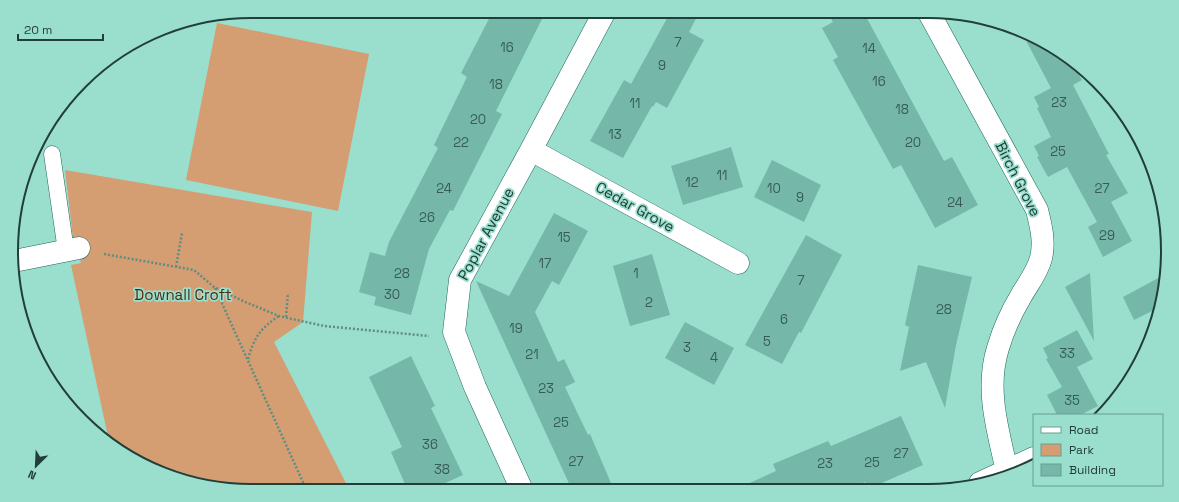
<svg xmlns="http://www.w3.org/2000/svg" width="1179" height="502" viewBox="0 0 1179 502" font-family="'Space Grotesk',sans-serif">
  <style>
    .green { fill: #d59d72 }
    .building { fill: #75b8a9 }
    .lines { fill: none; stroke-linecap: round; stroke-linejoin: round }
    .service-casing { stroke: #206659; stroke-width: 17 }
    .minor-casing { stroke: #206659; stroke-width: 23 }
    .path { stroke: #5e8e83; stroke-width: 2.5; stroke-dasharray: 2 2; stroke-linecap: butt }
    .service { stroke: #fff; stroke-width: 16 }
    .minor { stroke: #fff; stroke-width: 22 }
    .labels { text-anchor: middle; stroke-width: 3.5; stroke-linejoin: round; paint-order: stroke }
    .number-label { font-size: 13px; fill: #375c54 }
    .street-label { font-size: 15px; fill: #223e38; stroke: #9adece }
    .park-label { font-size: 15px; fill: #4e2c0f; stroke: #9adece }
    .rim { fill: none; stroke: #223e38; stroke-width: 2 }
  </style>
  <rect width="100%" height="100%" fill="#9adece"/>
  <path class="green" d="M217 23 369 54 338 211 186 180Z
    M65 170 312 212 303 322 274 342 350 491H251L174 478 109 441 71 265 81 263 73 238Z"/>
  <path class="building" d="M493 11H546L496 111 502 114 459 199 453 211 450 210 429 249 411 315 374 305 376 297 359 292 370 252 385 256 389 242 438 148 434 145 467 77 461 73Z
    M671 11H700L689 32 704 40 667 108 656 102 653 107 652 106 623 158 590 141 624 80 631 84Z
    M826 11H863L944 161 952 157 978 205 935 228 901 165 893 169 833 60 838 57 822 28 833 22Z
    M1022 33 1072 62 1082 80 1073 85 1109 154 1106 155 1128 193 1111 202 1132 241 1103 257 1088 227 1097 222 1067 167 1048 177 1037 157 1039 156 1034 146 1051 137 1037 108 1039 107 1034 97 1051 88Z
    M731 147 743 187 683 205 671 166Z
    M772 160 821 185 804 222 754 197Z
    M554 213 588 231 559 285 552 281 535 312 558 362 564 359 575 382 565 387 588 435 590 434 614 490H572L476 281 509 296Z
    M806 235 842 255 801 333 799 332 782 364 745 345Z
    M652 254 670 315 630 326 613 266Z
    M918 265 972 277 956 345 945 408 926 362 900 371 909 327 905 325Z
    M1090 273 1094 341 1065 287Z
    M1162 276 1158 308 1134 320 1123 297Z
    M685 322 734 348 714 385 665 358Z
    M1077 330 1093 359 1077 367 1098 406 1080 415H1057L1047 395 1062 387 1046 359 1048 358 1043 348Z
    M411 356 435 406 431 408 463 475 430 490 408 491 391 452 402 447 369 377Z
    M901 416 923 465 868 489 865 482 849 489 734 490 776 471 773 464 828 441 831 446Z"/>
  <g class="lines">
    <g class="service-casing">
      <path id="service" d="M52 154 66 251"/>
    </g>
    <g class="minor-casing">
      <path id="minor" d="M928 11 1037 210C1041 226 1045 242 1041 258 1038 271 1028 284 1021 296 1012 311 1003 331 998 348 985 389 998 431 1007 471L1010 475
        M531 150 738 263
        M14 261 79 248
        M980 483 1034 458
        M522 490 475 387 454 332 460 280 531 150 605 11"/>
    </g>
    <path class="path" d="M104 254 194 270 214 287 243 301 279 316 324 326 429 336
      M176 267 182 233
      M215 288 307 491
      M286 317 288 293
      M248 359C254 337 261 328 279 316"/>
    <use href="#service" class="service"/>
    <use href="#minor" class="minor"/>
  </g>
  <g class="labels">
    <g class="number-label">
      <text x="678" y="47">7</text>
      <text x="507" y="52">16</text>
      <text x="869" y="53">14</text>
      <text x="662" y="70">9</text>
      <text x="879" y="86">16</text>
      <text x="496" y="89">18</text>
      <text x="1059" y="107">23</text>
      <text x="635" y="108">11</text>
      <text x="902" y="114">18</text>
      <text x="478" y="124">20</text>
      <text x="615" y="139">13</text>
      <text x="461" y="147">22</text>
      <text x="913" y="147">20</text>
      <text x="1058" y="156">25</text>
      <text x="722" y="180">11</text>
      <text x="692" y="187">12</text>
      <text x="444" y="193">24</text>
      <text x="774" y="193">10</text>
      <text x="1102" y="193">27</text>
      <text x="800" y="202">9</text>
      <text x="955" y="207">24</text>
      <text x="427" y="222">26</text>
      <text x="1107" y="240">29</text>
      <text x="564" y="242">15</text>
      <text x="545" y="268">17</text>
      <text x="402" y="278">28</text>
      <text x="636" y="278">1</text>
      <text x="801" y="285">7</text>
      <text x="392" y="299">30</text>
      <text x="649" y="307">2</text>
      <text x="944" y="314">28</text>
      <text x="784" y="324">6</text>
      <text x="516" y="333">19</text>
      <text x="767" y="346">5</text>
      <text x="687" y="352">3</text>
      <text x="1067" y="358">33</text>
      <text x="532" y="359">21</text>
      <text x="714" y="362">4</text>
      <text x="546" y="393">23</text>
      <text x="1072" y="405">35</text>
      <text x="561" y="427">25</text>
      <text x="430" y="449">36</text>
      <text x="901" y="458">27</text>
      <text x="576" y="466">27</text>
      <text x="872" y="467">25</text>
      <text x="825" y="468">23</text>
      <text x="442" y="474">38</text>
    </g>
    <g class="street-label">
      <text transform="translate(1018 179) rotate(63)" y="5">Birch Grove</text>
      <text transform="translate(635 207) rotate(29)" y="5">Cedar Grove</text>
      <text transform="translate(486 234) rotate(-62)" y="5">Poplar Avenue</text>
    </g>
    <g class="park-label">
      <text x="183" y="300">Downall Croft</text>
    </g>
  </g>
  <path d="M0 0H1179V502H0ZM251 18H928A233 233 0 0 1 1161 251V251A233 233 0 0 1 928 484H251A233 233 0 0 1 18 251V251A233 233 0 0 1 251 18Z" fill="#9adece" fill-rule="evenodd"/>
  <path class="rim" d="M251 18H928A233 233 0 0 1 1161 251V251A233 233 0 0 1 928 484H251A233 233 0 0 1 18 251V251A233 233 0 0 1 251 18Z"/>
  <rect x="1033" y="414" width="130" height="72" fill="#9adece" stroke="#6a9e92"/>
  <rect x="1041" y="427" width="20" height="6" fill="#ffffff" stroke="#6a9e92"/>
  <text x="1069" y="434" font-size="12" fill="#223e38">Road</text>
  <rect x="1041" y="444" width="20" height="12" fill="#d59d72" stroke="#6a9e92"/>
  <text x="1069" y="454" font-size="12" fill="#223e38">Park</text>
  <rect x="1041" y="464" width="20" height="12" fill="#75b8a9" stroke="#6a9e92"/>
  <text x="1069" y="474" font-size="12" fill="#223e38">Building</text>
  <g transform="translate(36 466) rotate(204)" stroke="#9adece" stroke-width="3" paint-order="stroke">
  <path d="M0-3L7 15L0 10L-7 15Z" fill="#223e38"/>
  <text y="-6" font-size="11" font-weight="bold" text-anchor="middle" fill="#223e38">N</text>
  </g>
  <path d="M18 34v6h85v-6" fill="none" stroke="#223e38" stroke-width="2"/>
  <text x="24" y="34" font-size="12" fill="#223e38" stroke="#9adece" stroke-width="3" paint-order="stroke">20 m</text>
</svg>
